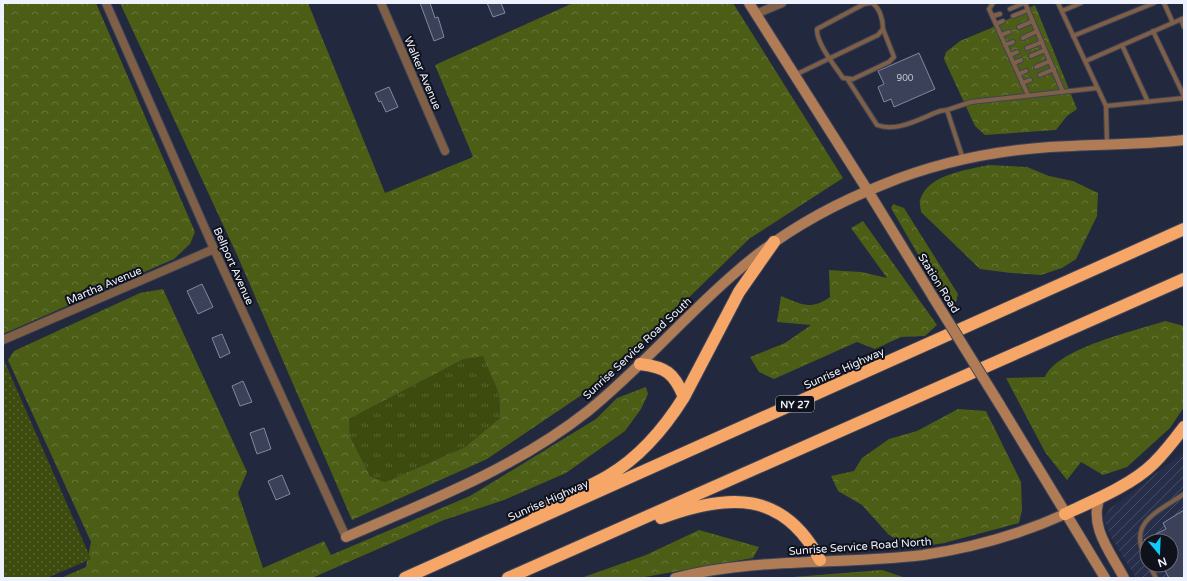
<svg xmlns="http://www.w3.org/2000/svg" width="1187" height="581" viewBox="0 0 1187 581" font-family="'Varela Round',sans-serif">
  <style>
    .industrial { fill: url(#industrial-furrows); fill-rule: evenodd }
    .grass { fill: url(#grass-tufts) }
    .forest { fill: url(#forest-crowns); fill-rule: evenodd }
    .park { fill: url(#park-dots) }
    .building { fill: #3b4159; stroke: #8088a2 }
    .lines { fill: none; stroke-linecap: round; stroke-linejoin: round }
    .lane-casing { stroke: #3f4458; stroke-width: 6 }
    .street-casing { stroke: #3f4458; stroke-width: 10 }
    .secondary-casing { stroke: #3f4458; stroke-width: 12 }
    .highway-casing { stroke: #3f4458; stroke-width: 14 }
    .lane { stroke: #7f5f46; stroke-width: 4 }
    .street { stroke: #7f5f46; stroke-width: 8 }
    .secondary { stroke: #af7c55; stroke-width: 10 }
    .highway { stroke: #f6a768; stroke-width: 12 }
    .secondary-bridge-casing { stroke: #3f4458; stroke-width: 12; stroke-linecap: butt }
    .secondary-bridge { stroke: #af7c55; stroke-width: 10 }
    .labels { text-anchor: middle; stroke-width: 4; stroke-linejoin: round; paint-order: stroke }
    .number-label { font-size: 9px; fill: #c1c6d5 }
    .shield { fill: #0f111b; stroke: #abaeba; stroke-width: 1 }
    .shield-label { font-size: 10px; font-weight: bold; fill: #eef2fe }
    .street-label { font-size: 11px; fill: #eef2fe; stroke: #0f111b }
  </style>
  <defs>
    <pattern id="industrial-furrows" width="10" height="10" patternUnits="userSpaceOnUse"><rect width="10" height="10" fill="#272e4a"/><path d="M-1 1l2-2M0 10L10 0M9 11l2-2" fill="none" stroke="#474d65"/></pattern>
    <pattern id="grass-tufts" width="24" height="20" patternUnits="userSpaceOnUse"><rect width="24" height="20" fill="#3d4c0e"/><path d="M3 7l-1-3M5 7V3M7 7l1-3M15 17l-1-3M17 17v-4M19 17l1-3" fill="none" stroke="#596632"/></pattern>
    <pattern id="forest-crowns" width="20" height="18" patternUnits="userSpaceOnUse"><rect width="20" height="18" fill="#4c5e15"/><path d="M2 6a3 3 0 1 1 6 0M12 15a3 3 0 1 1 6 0" fill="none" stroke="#667638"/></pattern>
    <pattern id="park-dots" width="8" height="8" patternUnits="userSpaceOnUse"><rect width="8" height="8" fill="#3d4c0e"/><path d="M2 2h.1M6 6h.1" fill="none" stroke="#596632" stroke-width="1.8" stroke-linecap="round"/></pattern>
  </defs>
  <rect width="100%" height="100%" fill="#22283d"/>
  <path class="industrial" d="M1184 452V578H1136L1111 537 1103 518 1110 509ZM1147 541H1171V565H1147Z"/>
  <path class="grass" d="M483 355 499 394 500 418 465 447 385 482 370 476 350 436 349 419 464 359Z"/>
  <path class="forest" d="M3 3H96L195 232 190 244 174 259 3 334Z
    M120 3H308L385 193 473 157 435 65 573 3H733L843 178 749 239 604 380 487 459 352 520 238 257ZM483 356 499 394 500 418 465 447 385 482 370 476 350 436 349 419 464 359Z
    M1035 5 1077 109 1067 116 1056 130 985 135 975 126 944 59 946 52 960 41 991 28Z
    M989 165 1027 167 1049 176 1073 181 1098 193 1097 216 1076 259 1062 268 1041 275 1011 273 980 269 921 212C921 209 919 204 920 200 928 174 967 170 989 165Z
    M893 204 904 208 958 294 956 302 945 301 891 208Z
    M863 221 937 325 925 336 901 337 875 349 857 342 774 379 759 372 750 357 785 343 811 325 777 322 781 296C802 304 810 311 830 297L829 270 861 272 887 278 851 228Z
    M163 289 247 472 238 493 263 568 324 541 331 555 470 496 596 419 617 398 646 387 648 394 641 409 625 431 566 473 504 500 444 520 312 578H61L86 567 91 542 8 360 14 351 140 293Z
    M1165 321 1184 326V407L1170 428 1127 467 1103 475 1081 462 1067 480 1045 452 1006 378 1045 377C1057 348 1135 331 1165 321Z
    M958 409 986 411 1021 482 1022 510 1019 523 944 543 913 548 889 535 862 505 838 491 831 476 854 471 862 458 889 439 917 431Z
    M699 530 759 547 753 558 639 578H581L646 555Z
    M882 570 906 578H780Z"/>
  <path class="park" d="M3 358 91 559 47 578H3Z"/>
  <path class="building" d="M420 3H430L435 18 438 17 444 37 434 41Z
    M487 3H501L505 13 493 17Z
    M919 53 935 89 894 107 891 99 884 102 878 87 884 84 878 71Z
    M389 87 398 107 386 112 381 101 379 102 375 93Z
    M202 284 213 307 198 314 187 291Z
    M222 334 230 353 220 358 212 338Z
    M243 381 252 402 240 406 232 386Z
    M264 428 271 449 257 454 250 433Z
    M282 475 290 494 276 500 268 481Z
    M1184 510V578H1169L1162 565H1171V541L1144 540 1166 529 1163 523Z"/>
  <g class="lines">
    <g class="lane-casing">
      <path id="lane" d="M870 3 864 4 817 29C816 43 835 66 843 78L853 79 889 62 894 57 883 29
        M993 3 989 9 1028 95
        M1025 3 1063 92
        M1058 3 1106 106 1107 144
        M1164 3 1173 23
        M1010 9 1024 3
        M1062 11 1081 3
        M993 16 1000 14
        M1013 16 1028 10
        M1181 19 1184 27
        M996 24 1003 21
        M1019 27 1033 21
        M1153 31 1184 96
        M1001 35 1009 32
        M1073 36 1154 3
        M1023 38 1037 31
        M1005 45 1013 42
        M1122 45 1148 102
        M1027 48 1042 42
        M1010 55 1017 52
        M1031 56 1045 50
        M1086 61 1184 18
        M1014 63 1021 60
        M1036 67 1050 61
        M1019 74 1026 71
        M795 75 878 35 883 29C883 20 880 8 872 3
        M1040 75 1054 69
        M848 80 877 125C897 133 921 118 940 111L947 110 963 159
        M1022 83 1030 80
        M1106 106 1184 98
        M947 110 971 102 1097 88
        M1147 561C1126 523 1156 513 1184 494
        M1149 565 1156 578"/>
    </g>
    <g class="street-casing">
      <path id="street" d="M106 3 214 249 346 537
        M381 3 445 151
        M756 14 782 3
        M3 340 214 249"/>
    </g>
    <g class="secondary-casing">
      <path id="secondary" d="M749 3 868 191 933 297
        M1000 405 1105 578
        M1100 497C1088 526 1111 553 1124 578
        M346 537C429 501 516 468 588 411 640 369 684 317 735 273 778 235 829 206 882 185 935 163 993 151 1050 147 1095 144 1139 145 1184 140
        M675 578C757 557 841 565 923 555 971 548 1021 534 1065 514"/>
    </g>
    <g class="highway-casing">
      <path id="highway" d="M640 364C666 367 674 373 684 397
        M534 513C558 499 584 490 608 476 640 457 664 429 684 397L739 292 774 242
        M1065 514C1093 501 1132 485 1154 463 1165 452 1175 439 1184 427
        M661 518C728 493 783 490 820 560
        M405 578 1184 229
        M508 578 1184 279"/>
    </g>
    <use href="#lane" class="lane"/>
    <use href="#street" class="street"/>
    <use href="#secondary" class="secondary"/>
    <use href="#highway" class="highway"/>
    <g class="secondary-bridge-casing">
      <path id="secondary-bridge" d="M933 297 1000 405"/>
    </g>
    <use href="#secondary-bridge" class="secondary-bridge"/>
  </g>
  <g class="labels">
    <g class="number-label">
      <text x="905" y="81">900</text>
    </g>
    <rect class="shield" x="776" y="396" width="38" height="16" rx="3"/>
    <g class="shield-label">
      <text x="795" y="408">NY 27</text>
    </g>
    <g class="street-label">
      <text transform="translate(423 73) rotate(67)" y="4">Walker Avenue</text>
      <text transform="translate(234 266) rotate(66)" y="4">Bellport Avenue</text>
      <text transform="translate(939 283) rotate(58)" y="4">Station Road</text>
      <text transform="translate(104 285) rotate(-23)" y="4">Martha Avenue</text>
      <text transform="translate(637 348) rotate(-43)" y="4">Sunrise Service Road South</text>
      <text transform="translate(844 368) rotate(-24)" y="4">Sunrise Highway</text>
      <text transform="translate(548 500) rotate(-24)" y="4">Sunrise Highway</text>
      <text transform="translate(860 546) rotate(-4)" y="4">Sunrise Service Road North</text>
    </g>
  </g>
  <rect width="1187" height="581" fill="none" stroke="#eef2fe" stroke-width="8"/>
  <g transform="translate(1159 553) rotate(161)"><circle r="19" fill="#0f111b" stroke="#686b76"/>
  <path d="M0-3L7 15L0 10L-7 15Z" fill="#10cafa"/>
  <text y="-6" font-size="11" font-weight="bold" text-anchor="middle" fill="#eef2fe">N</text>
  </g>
</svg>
